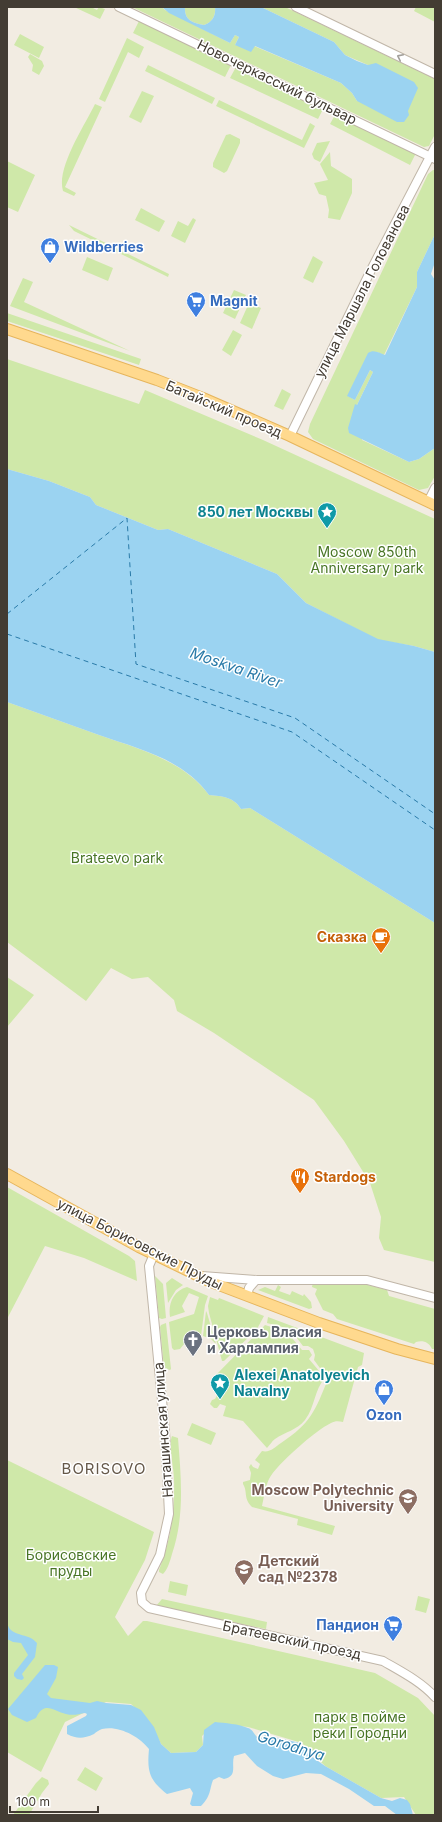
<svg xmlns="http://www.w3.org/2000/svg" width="442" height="1822" viewBox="0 0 442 1822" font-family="Inter,sans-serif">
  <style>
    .green { fill: #cfe8a9 }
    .water { fill: #9bd3f1 }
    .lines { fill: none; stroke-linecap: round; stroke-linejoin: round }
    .ferry { stroke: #297aa8; stroke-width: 1; stroke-dasharray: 5 4; stroke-linecap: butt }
    .minor-casing { stroke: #c0b6a8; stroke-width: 10 }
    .major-casing { stroke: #e6b55c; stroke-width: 12 }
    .minor { stroke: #fff; stroke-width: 8 }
    .major { stroke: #ffd98e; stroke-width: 10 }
    .oneway { stroke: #a19e99 }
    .labels { text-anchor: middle; stroke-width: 3; stroke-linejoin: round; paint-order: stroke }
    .street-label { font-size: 14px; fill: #433c33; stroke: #fff }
    .shop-label { font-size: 14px; font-weight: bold; fill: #366cbe; stroke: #fff; text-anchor: start }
    .culture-label { font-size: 14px; font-weight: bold; fill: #0d838f; stroke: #fff; text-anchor: end }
    .park-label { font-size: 14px; fill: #487525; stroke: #fff }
    .food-label { font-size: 14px; font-weight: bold; fill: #c56008; stroke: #fff; text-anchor: end }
    .worship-label { font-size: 14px; font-weight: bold; fill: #5b616d; stroke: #fff; text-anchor: start }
    .education-label { font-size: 14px; font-weight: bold; fill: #785e54; stroke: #fff; text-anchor: end }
    .water-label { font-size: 15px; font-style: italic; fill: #297aa8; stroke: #fff }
    .neighbourhood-label { font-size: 15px; letter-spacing: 1px; fill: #66594a; stroke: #fff }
  </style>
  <rect width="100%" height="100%" fill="#f2ece2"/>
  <path class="green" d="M74 7H91L97 10 99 7 105 9 100 19Z
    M132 7H162L165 10 230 43 235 35 239 37 235 45 254 46 341 83 352 93 357 101 368 65 345 55 334 42 261 7H285L435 79V134L429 146 424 147Z
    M185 7H215C216 16 212 22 204 25 192 23 184 20 185 7Z
    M416 7H435V22L414 11Z
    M139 21 231 65 225 77 133 33Z
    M20 34 44 47 39 58 14 45Z
    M127 38 144 47 139 58 128 52 105 102 99 99Z
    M30 54 42 61 44 66 39 75 32 71 33 65 28 57Z
    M148 65 215 98 212 104 145 71Z
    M236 67 323 109 318 119 230 78Z
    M142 91 154 96 141 123 129 117Z
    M219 100 302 140 310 123 315 126 304 148 216 106Z
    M95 104 102 107 65 187 76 193 74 196 63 191C56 168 85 125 95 104Z
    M335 115 416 153 410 165 330 124Z
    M230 134 240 139V143L227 171 224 173 213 167V163L226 135Z
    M330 141 320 162 314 159 312 154 317 143Z
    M330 152 331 166 352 179V193L340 220 328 218 329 210 326 196 319 194 314 183 328 180 320 164Z
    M7 161 35 175 18 212 7 207Z
    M433 170H435V234L417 272V287L384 355 377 352 348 396 355 400 370 370 373 372 357 405 362 440 409 462 419 459 435 448V476L428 488 419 490 313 439 308 432 310 424 428 174Z
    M141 208 165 221 159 232 135 220Z
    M193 218 196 220 185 243 171 236 178 221 188 226Z
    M69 225 169 274 168 277 74 231Z
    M313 256 323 262 313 283 303 278Z
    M87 257 113 268 108 281 82 270Z
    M23 278 33 282 24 302 130 351 10 306Z
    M234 290 246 295 235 319 223 313Z
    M249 303 261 308 252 329 240 323Z
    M7 313 141 359 139 365 7 321Z
    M233 330 242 335 231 356 222 350Z
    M7 359 139 404 145 390 263 440 435 519V652L414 646 378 640 306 603 277 574 168 529 158 530 96 505 90 497 49 481 7 469Z
    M282 389 291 394 283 410 274 406Z
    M7 702C38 713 68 724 99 735 139 749 183 760 209 795 222 796 234 797 241 809L250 808 435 923V1262L384 1250 379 1238 381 1217 370 1183 344 1141 314 1100 214 1033 177 1011 174 1000 148 977 132 979 111 968 86 1001 7 942Z
    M7 977 34 995 7 1027Z
    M7 1187 129 1256 135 1261 137 1281 84 1258 45 1246 7 1319Z
    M155 1276 163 1284 166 1318 162 1319 159 1318Z
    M172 1278 183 1285 176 1290 168 1303 166 1283Z
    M313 1282 364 1284 387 1290 389 1296 435 1309V1349H432C429 1342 423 1340 416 1342L414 1344 337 1319 333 1314 323 1310 315 1294 317 1289 312 1287Z
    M278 1285 281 1287 279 1291 290 1295 292 1291 303 1296 304 1294 311 1302 312 1308 309 1309 258 1290 265 1287 275 1291Z
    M187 1287 208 1296 205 1305 201 1336 188 1339 180 1349 174 1350 172 1348 169 1322 194 1314 199 1297 189 1293 182 1306 185 1312 170 1317C168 1304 173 1291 187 1287Z
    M210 1297 218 1300 219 1298 264 1316 257 1329 224 1361H222L209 1313 208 1306Z
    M206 1311 207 1313 216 1344 211 1339 203 1336Z
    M268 1317 364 1353 362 1365 358 1367 343 1422C338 1421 335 1421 331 1423 316 1430 276 1465 269 1479 265 1487 264 1498 262 1506L335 1526 332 1535 297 1525 298 1519 252 1507C243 1498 248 1492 243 1484V1482L250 1480 251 1473 249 1467 251 1464 253 1467 258 1469 260 1464 255 1460 262 1451C270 1453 275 1447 281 1443 311 1423 315 1411 328 1379L314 1360 315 1355 313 1349 308 1346H303L290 1329 267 1323Z
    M166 1323 171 1369 170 1370 164 1368 160 1327 161 1325Z
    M265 1325 287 1332 302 1350H309L312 1355 309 1359 325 1378C314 1390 315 1407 305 1420 297 1430 285 1432 275 1439 272 1441 270 1445 267 1448L243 1421 223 1416 226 1406 220 1404 217 1408H214L210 1404 212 1400 215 1399 220 1390 212 1379Z
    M192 1423 216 1433 211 1445 187 1435Z
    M172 1436 178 1438C181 1477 185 1516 172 1554 170 1561 168 1569 163 1574L159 1572V1570C171 1540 175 1511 174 1479 174 1468 168 1445 172 1436Z
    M7 1460 154 1532 145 1560 115 1617 128 1636 143 1621H147L375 1673 418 1698 435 1716V1815H416L404 1797 381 1798 325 1766 302 1743 248 1727 215 1723 202 1736 203 1745 196 1752 171 1753 161 1744 151 1724 131 1704 106 1702 65 1722 41 1772 7 1752Z
    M170 1581 188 1585 186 1596 168 1592Z
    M418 1596 430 1599 426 1613 415 1610Z
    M162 1599 267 1622 266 1629 156 1606Z
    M85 1767 103 1778 96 1791 77 1780Z
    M42 1777 48 1780 49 1784 42 1793 29 1815H13L36 1783Z"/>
  <path class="water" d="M162 7H185C184 20 192 23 204 25 212 22 216 16 215 7H261L334 42 345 55 357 61 368 65 376 63 414 82 418 88 408 111 409 115 404 122H397L357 101 352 93 341 83 255 46 251 52 235 45 239 37 235 35 230 43 169 13Z
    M435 234V262L431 274 435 280V448L419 459 409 462 349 433 348 428 355 404 357 405 373 372 370 370 355 400 347 396 368 353C374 349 379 353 385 355L417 287V272Z
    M7 469 49 481 90 497 96 505 158 530 168 529 277 574 306 603 378 639 414 646 435 652V923L250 808 241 809C234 797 222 796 209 795 183 759 139 749 99 735 68 724 38 713 7 702Z
    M7 1623C11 1638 28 1632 37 1643L35 1657 22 1674 24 1678 22 1680 17 1679 14 1676V1673L28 1655 21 1643 13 1642 7 1639Z
    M45 1665H54L58 1667 56 1678 47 1694 51 1698 90 1703 97 1701 106 1703 131 1705 141 1710 154 1727 161 1744 171 1753 196 1752 203 1745 204 1730 215 1722C225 1723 239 1724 248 1728 254 1730 254 1736 260 1739L265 1735 300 1743 308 1754 325 1766 381 1798 392 1801 400 1798 407 1800 410 1804 413 1815H397L385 1806H374L349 1789 321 1774 306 1773 283 1779 273 1776 257 1766 245 1753 234 1756C231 1766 238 1776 224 1779L219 1777 213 1780C209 1791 211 1796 201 1806H192L190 1804 193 1793 190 1788 167 1794C149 1780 147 1771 149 1749 139 1736 118 1725 102 1729 99 1730 96 1732 94 1734 83 1739 77 1739 67 1734V1726L86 1716 87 1714 85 1713C79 1714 73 1716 66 1714 54 1711 44 1700 36 1718L27 1722 12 1715 8 1709Z"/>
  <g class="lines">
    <path class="ferry" d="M7 614 127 518 136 664 295 718 435 814
      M7 634 292 732 435 830"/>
    <g class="minor-casing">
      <path id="minor" d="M119 7 435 159
        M296 7 435 74
        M290 436 372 268 435 147
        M428 502 435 488
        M154 1254 149 1266 165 1431 169 1514 160 1555 141 1593 142 1602 149 1608 383 1661C402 1672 420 1681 435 1697
        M202 1276 256 1280H367L435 1298
        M247 1296 249 1288 256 1280"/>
    </g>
    <g class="major-casing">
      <path id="major" d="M7 329 157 380 203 398 290 436 435 505
        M7 1174 139 1247 211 1282 319 1323 397 1349 435 1359"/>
    </g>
    <use href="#minor" class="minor"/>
    <use href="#major" class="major"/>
  </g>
  <defs><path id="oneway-chevron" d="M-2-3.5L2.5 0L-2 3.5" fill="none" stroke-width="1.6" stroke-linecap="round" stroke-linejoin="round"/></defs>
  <use class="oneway" href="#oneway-chevron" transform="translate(400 57) rotate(-154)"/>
  <defs>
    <g id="shop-pin" transform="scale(1)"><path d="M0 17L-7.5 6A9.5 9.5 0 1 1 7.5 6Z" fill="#3f7fe0" stroke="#fff"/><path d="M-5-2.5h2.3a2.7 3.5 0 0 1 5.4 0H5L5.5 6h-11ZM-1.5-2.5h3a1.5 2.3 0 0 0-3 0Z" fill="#fff"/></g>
    <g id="supermarket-pin" transform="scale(1)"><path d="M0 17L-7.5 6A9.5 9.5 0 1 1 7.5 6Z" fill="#3f7fe0" stroke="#fff"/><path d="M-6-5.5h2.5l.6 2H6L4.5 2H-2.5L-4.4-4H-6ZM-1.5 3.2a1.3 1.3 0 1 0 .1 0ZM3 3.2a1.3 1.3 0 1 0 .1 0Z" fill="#fff"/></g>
    <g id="sight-pin" transform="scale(1)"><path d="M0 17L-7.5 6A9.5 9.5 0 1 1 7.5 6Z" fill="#0f9aa8" stroke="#fff"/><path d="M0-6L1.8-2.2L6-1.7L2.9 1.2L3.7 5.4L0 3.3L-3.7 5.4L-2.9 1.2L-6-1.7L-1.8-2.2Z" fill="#fff"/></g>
    <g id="cafe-pin" transform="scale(1)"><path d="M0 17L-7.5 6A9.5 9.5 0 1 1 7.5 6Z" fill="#e8710a" stroke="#fff"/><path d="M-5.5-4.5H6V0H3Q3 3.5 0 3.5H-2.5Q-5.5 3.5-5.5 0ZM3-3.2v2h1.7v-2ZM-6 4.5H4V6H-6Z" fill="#fff"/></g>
    <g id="restaurant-pin" transform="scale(1)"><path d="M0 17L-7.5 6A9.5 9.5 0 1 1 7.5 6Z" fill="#e8710a" stroke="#fff"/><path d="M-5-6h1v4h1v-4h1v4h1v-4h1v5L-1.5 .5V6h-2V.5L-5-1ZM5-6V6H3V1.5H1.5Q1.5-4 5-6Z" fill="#fff"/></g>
    <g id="church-pin" transform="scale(1)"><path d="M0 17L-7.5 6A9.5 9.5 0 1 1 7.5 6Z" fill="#6b7280" stroke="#fff"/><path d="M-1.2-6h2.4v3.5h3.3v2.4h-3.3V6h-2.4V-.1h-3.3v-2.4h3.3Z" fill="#fff"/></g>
    <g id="university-pin" transform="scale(1)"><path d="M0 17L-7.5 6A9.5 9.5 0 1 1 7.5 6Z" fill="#8d6e63" stroke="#fff"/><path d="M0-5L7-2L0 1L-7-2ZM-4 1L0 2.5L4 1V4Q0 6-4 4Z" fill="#fff"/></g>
    <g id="school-pin" transform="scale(1)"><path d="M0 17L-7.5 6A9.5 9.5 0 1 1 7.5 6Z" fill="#8d6e63" stroke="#fff"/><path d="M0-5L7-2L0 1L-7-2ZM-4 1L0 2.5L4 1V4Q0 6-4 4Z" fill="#fff"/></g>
  </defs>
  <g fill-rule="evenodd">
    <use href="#shop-pin" x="50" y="247"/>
    <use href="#supermarket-pin" x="196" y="301"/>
    <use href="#sight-pin" x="327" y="512"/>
    <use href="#cafe-pin" x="381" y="937"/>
    <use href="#restaurant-pin" x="300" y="1177"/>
    <use href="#church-pin" x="193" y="1340"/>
    <use href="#sight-pin" x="220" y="1383"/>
    <use href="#shop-pin" x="384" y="1389"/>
    <use href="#university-pin" x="408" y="1498"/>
    <use href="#school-pin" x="244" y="1569"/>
    <use href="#supermarket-pin" x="393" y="1625"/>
  </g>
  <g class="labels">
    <g class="street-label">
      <text transform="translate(277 82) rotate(26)" y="5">Новочеркасский бульвар</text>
      <text transform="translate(362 291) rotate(-63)" y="5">улица Маршала Голованова</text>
      <text transform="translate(224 409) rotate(23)" y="5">Батайский проезд</text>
      <text transform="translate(140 1244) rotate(27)" y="5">улица Борисовские Пруды</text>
      <text transform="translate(163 1430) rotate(-94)" y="5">Наташинская улица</text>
      <text transform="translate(292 1640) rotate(12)" y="5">Братеевский проезд</text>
    </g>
    <g class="shop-label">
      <text x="64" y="252">Wildberries</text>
      <text x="210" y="306">Magnit</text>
      <text x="384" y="1420" text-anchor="middle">Ozon</text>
      <text x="379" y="1630" text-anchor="end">Пандион</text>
    </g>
    <g class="culture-label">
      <text x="313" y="517">850 лет Москвы</text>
      <text x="234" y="1380" text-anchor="start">Alexei Anatolyevich<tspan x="234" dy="16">Navalny</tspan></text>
    </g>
    <g class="park-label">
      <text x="367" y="557">Moscow 850th<tspan x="367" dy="16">Anniversary park</tspan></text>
      <text x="117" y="863">Brateevo park</text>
      <text x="71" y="1560">Борисовские<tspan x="71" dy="16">пруды</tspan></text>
      <text x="360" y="1722">парк в пойме<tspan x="360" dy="16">реки Городни</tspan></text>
    </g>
    <g class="food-label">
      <text x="367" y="942">Сказка</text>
      <text x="314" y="1182" text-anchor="start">Stardogs</text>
    </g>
    <g class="worship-label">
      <text x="207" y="1337">Церковь Власия<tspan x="207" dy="16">и Харлампия</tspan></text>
    </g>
    <g class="education-label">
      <text x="394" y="1495">Moscow Polytechnic<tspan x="394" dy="16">University</tspan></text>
      <text x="258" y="1566" text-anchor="start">Детский<tspan x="258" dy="16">сад №2378</tspan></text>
    </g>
    <g class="water-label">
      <text transform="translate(236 668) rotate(19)" y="5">Moskva River</text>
      <text transform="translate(291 1746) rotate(17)" y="5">Gorodnya</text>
    </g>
    <g class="neighbourhood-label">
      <text x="104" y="1474">BORISOVO</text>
    </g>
  </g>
  <rect width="442" height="1822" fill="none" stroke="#433c33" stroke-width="16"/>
  <path d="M10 1806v6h88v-6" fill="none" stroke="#433c33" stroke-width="2"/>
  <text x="16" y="1806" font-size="12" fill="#433c33" stroke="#ffffff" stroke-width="3" paint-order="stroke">100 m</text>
</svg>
